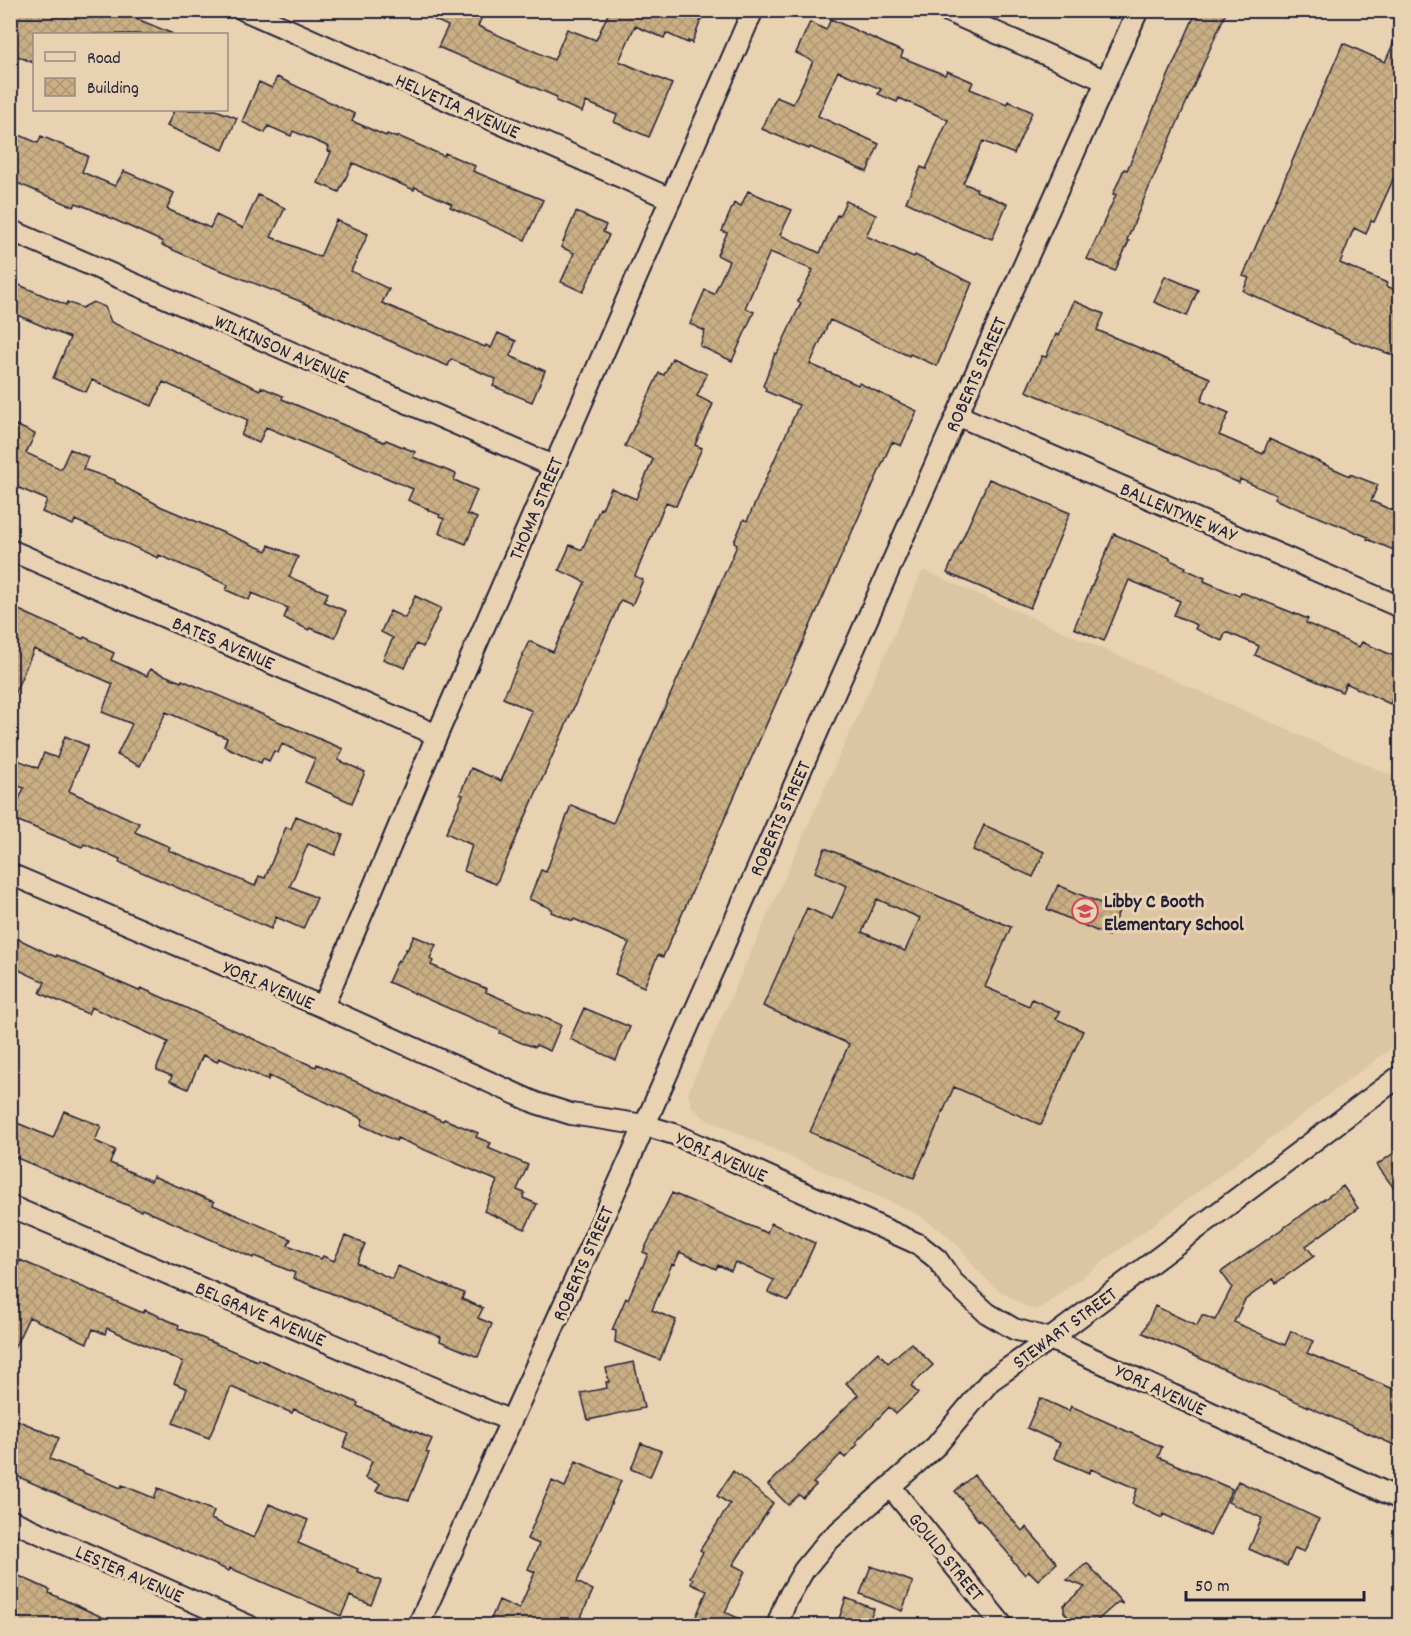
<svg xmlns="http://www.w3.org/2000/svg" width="1411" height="1636" viewBox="0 0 1411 1636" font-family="Dekko,sans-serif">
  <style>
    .built { fill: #dcc5a2 }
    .building { fill: url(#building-cross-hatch); stroke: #22223b; stroke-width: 1.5; fill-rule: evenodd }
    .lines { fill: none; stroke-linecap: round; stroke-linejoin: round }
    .minor-casing { stroke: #22223b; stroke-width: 24 }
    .minor { stroke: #e9d2b2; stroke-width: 20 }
    .labels { text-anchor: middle; stroke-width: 6; stroke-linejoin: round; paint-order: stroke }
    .street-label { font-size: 20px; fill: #22223b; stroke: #e9d2b2 }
    .poi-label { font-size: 20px; font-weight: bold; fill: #22223b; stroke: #e9d2b2; text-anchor: start }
  </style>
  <defs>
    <pattern id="building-cross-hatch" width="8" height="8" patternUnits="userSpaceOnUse" patternTransform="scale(1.5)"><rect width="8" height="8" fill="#caaf84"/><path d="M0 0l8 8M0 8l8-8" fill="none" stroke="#ad9673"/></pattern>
  </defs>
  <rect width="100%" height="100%" fill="#e9d2b2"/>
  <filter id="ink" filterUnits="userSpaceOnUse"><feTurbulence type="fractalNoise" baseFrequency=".0167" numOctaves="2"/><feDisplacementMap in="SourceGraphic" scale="12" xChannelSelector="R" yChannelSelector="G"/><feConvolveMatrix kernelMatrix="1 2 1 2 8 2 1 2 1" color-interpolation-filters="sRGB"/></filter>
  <g filter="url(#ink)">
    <path class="built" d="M923 570 1400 779V1042L1046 1304 1035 1310 1024 1306 993 1286 976 1269 961 1249 943 1232 917 1214 706 1119 691 1106 688 1092Z"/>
    <path class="building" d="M10 10H116L173 34H34V63L10 53Z
      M413 10H485L478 26 554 60 567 29 596 40 608 14 600 10H705L692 43 688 41V43L666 33 664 38 635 26 619 61 672 84 649 137 614 122 617 115 586 102 582 112 556 101 557 97 438 47 448 26Z
      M1197 10H1227L1144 199 1127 240 1129 241 1115 271 1087 259 1116 195 1113 194 1124 169 1127 170Z
      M831 19 903 52 901 57 945 75 947 71 973 82 970 89 1007 104 1008 101 1032 112 1014 154 983 141 963 183 977 189 976 191 1007 204 992 239 964 228 963 229 906 202 921 167 926 169 948 120 899 98 897 102 878 94 881 89 838 71 818 116 879 144 867 172 810 147 809 149 762 129 776 97 793 104 813 61 796 53 810 22 826 30Z
      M1401 26V162L1374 222 1371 221 1366 234 1354 228 1340 263 1387 283 1386 286 1401 292V358L1353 341 1243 291 1249 278 1243 276 1343 43 1385 62Z
      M277 77 355 114 352 121 386 136 387 134 397 138 398 136 444 156 445 153 475 166 473 171 543 200 525 240 450 207 452 204 415 187 414 190 353 163 339 192 318 183 331 152 328 151 329 147 293 131 291 136 268 126 265 133 242 122 259 82 272 88Z
      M174 110H216L237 118 223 150 167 126Z
      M10 131 38 143 41 136 88 156 82 172 115 186 124 171 174 193 167 209 210 228 216 215 243 228 258 195 285 208 271 237 320 257 336 220 368 234 351 271 389 289 382 303 485 347 486 345 491 348 498 333 516 341 510 356 545 371 532 402 493 386 496 379 451 359 448 366 424 356 297 300 207 265 162 245 163 242 91 209 76 203 74 207 10 180Z
      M748 191 792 210 780 235 820 253 837 215 839 216 846 201 876 215 866 236 914 257 915 255 972 283 937 366 910 354 909 356 830 320 810 364 858 385 859 383 917 411 901 446 892 442 663 957 658 955 644 987 615 974 629 943 574 919 573 921 551 912 552 909 529 899 541 870 546 872 571 805 613 823 736 548 737 544 734 542 744 519 747 521 799 405 765 391 766 388 763 386 775 353 777 354 791 324 801 303 798 301 813 270 770 252 745 308 754 312 732 361 700 346 705 331 690 324 705 290 714 294 729 261 717 255 727 233 722 231 734 203 741 206Z
      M576 212 606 225 603 232 609 235 583 292 561 282 574 253 561 247Z
      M1165 276 1198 290 1187 316 1154 302Z
      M10 281 66 305 67 302 82 308 93 302 105 307 111 322 260 390 261 387 283 396 282 399 384 442 386 440 415 452 413 457 456 474 454 480 477 490 467 514 477 518 466 544 439 533 444 519 439 517 440 515 428 510V509L408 500 413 489 266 427 259 443 241 435 248 420 163 382 152 406 92 380 86 392 53 378 70 338 10 312Z
      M1074 301 1104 314 1097 330 1210 378 1201 401 1229 413 1219 435 1263 454 1269 439 1350 476V474L1378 485 1371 501 1401 514V553L1367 539 1368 537 1274 499 1276 495 1240 479 1239 483 1148 442 1026 391 1042 356 1046 357 1056 334 1059 336Z
      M672 358 707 374 697 396 713 404 695 445 702 448 676 506 666 502 635 576 643 580 632 605 621 600 496 884 464 871 472 845 446 833 463 795 460 794 471 768 501 781 532 711 503 698 529 641 553 652 585 582 559 570 570 545 582 550 600 508 602 509 611 488 636 499 653 459 625 446 659 373 664 375Z
      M16 425 35 434 26 453 61 469 70 449 88 457 83 469 115 480V482L162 507 267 551 269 545 298 557 289 577 328 593 324 602 346 611 335 638 310 628 309 630 284 618 288 608 252 593 249 600 226 590 228 585 159 555 158 558 75 520 73 525 42 512 47 500 12 485 10 488V438Z
      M989 479 1070 513 1030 608 947 573Z
      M1114 534 1170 558V560L1186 567 1185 569 1205 578 1204 581 1239 596 1241 592 1308 619 1306 623 1359 647 1362 642 1401 659V697L1394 694 1390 704 1346 683 1342 692 1255 655 1259 646 1226 632 1222 641 1195 629 1197 625 1174 615 1180 601 1129 580 1104 641 1074 628Z
      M415 596 441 608 423 647 416 644 405 668 383 659 393 638 381 632 390 611 405 618Z
      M10 606 83 639 84 637 102 645 101 647 114 653 111 660 147 676 150 669 181 682 182 680 343 749 338 760 365 772 352 803 305 782 315 759 282 744 278 753 274 751 269 761 263 758 261 763 224 746 227 738 166 712 140 766 117 755 132 724 102 712 113 684 34 649 10 704Z
      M65 736 88 746 69 791 139 823 135 832 170 847 168 850 255 886 259 876 265 878 286 827 291 829 296 816 343 835 335 855 308 844 290 886 317 898 303 929 276 917 271 929 119 862 120 859 84 844 82 847 11 818 24 788 10 783V757L38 768 44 753 57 758Z
      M984 825 1044 852 1033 877 973 850Z
      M825 848 1011 927 985 987 1029 1006 1032 999 1060 1012 1056 1019 1083 1031 1041 1125 954 1087 914 1178 810 1132 849 1044 763 1006 807 908 832 919 847 886 815 872ZM877 899 920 918 905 951 862 932Z
      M1058 885 1119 911 1108 936 1047 909Z
      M10 935 56 957 57 955 139 991 141 988 184 1007 308 1064 316 1067 317 1064 443 1121 444 1119 478 1133 476 1137 491 1143 488 1148 528 1165 517 1190 525 1193 523 1198 537 1204 525 1229 484 1211 497 1181 493 1179 397 1138 396 1141 361 1125 363 1119 269 1076 268 1080 219 1058 217 1062 203 1055 188 1089 170 1081 172 1076 157 1070V1067L168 1042 91 1007 88 1014 40 993 45 982 10 966Z
      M414 936 436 945 430 959 433 961 431 965 487 989 486 992 561 1025 550 1051 536 1045 535 1047 522 1043 500 1033 501 1031 388 982 398 960 400 961 406 949 407 950Z
      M584 1008 630 1027 616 1060 570 1039Z
      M64 1111 101 1126 95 1141 115 1150 110 1163 151 1181 153 1176 214 1202 213 1205 291 1239 288 1245 321 1259 323 1256 334 1261 345 1236 365 1244 357 1263 392 1279 397 1266 464 1293 462 1299 483 1308 478 1318 492 1324 478 1357 440 1341 441 1337 293 1278 295 1273 254 1256 253 1258 142 1209 141 1211 10 1155V1120L53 1138Z
      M1401 1148V1198L1377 1165Z
      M1343 1186 1358 1208 1306 1246 1314 1256 1276 1283 1273 1279 1245 1300 1234 1322 1285 1345 1291 1331 1313 1341 1307 1353 1401 1392V1448L1143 1333 1155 1306 1197 1326 1202 1315 1215 1320 1232 1287 1221 1272Z
      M672 1193 767 1233 771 1223 815 1243 789 1301 768 1292 774 1280 735 1262 731 1271 718 1265 716 1269 680 1252 674 1265 672 1264 652 1310 676 1320 660 1360 615 1342 616 1331 612 1330 626 1298 628 1299 648 1254 643 1252Z
      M20 1260 143 1313 145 1310 179 1325 178 1328 257 1361 258 1359 358 1403 357 1406 432 1439 426 1452 429 1453 409 1500 376 1491 380 1484 365 1478 372 1461 343 1447 349 1434 294 1409 292 1413 231 1387 209 1438 173 1423 187 1389 174 1383 183 1362 107 1328 105 1334 93 1329 87 1343 29 1317 10 1357V1281Z
      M911 1343 933 1365 911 1386 918 1393 896 1414 889 1407 856 1442 858 1444 845 1458 841 1454 813 1483 816 1485 803 1498 799 1495 788 1505 768 1485 858 1395 846 1383 878 1352 888 1363Z
      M634 1362 644 1408 588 1420 581 1393 607 1388 606 1382H609L606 1368Z
      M1040 1398 1069 1411 1071 1406 1162 1447 1158 1457 1232 1489 1210 1536 1163 1514 1162 1518 1132 1504 1137 1489 1091 1469 1089 1473 1054 1458 1060 1443 1027 1428Z
      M10 1417 59 1438 50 1459 121 1488 122 1485 154 1498 158 1488 214 1511 211 1519 254 1538 269 1504 308 1520 298 1543 358 1569 357 1571 381 1581 371 1605 350 1596 341 1616 230 1568 229 1571 10 1473Z
      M641 1443 661 1451 650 1477 631 1469Z
      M576 1461 621 1481 577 1582 593 1590 577 1626H488L499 1600 519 1609 535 1572 528 1569 539 1544 527 1539 552 1481 565 1487Z
      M733 1471 773 1503 733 1565 745 1571 725 1612 755 1626H692L707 1591 691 1584 693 1579 690 1577 703 1552 700 1550 730 1504 717 1496Z
      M974 1475 1022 1531 1026 1527 1057 1563 1038 1580 1029 1571 1025 1575 1011 1559 1012 1558 979 1519 978 1520 955 1491Z
      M1238 1481 1319 1519 1304 1552 1295 1548 1287 1566 1249 1549 1262 1518 1228 1502Z
      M1087 1563 1123 1604 1118 1602 1091 1626H1076L1064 1612V1605L1085 1587 1067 1580Z
      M871 1566 913 1582 902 1611 860 1594Z
      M10 1572 50 1590 49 1593 122 1626H10Z
      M846 1598 874 1609 867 1626H856L839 1619Z"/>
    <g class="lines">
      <g class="minor-casing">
        <path id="minor" d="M244 10 671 199
          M945 10 1106 81
          M10 230 553 466
          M957 415 1400 607
          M10 550 437 735
          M10 874 323 1007 536 1103 571 1114 644 1125 674 1134 918 1244 937 1259 953 1282 987 1313 1014 1329 1050 1339 1400 1499
          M323 1007 437 735 753 10
          M10 1206 511 1421
          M890 1486 1003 1626
          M10 1520 249 1626
          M418 1626 632 1154 957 415 1138 10
          M777 1626 786 1601 804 1570 827 1542 936 1446 990 1381 1050 1339 1400 1076"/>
      </g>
      <use href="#minor" class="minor"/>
    </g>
  </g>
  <defs>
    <g id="school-ring" transform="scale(1.35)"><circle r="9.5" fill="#e9d2b2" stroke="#d1495b" stroke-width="1.5"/><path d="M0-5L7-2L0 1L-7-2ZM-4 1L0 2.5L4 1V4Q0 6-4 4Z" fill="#d1495b"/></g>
  </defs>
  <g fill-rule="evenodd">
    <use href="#school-ring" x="1085" y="911"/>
  </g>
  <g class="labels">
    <g class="street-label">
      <text transform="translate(458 105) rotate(24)" y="7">HELVETIA AVENUE</text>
      <text transform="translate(282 348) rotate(24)" y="7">WILKINSON AVENUE</text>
      <text transform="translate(975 374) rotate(-66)" y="7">ROBERTS STREET</text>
      <text transform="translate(535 508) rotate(-67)" y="7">THOMA STREET</text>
      <text transform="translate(1179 511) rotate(23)" y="7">BALLENTYNE WAY</text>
      <text transform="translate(224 642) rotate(23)" y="7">BATES AVENUE</text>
      <text transform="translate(779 818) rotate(-66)" y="7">ROBERTS STREET</text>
      <text transform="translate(269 984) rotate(23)" y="7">YORI AVENUE</text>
      <text transform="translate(722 1156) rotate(24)" y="7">YORI AVENUE</text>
      <text transform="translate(582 1263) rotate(-66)" y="7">ROBERTS STREET</text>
      <text transform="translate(261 1313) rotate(23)" y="7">BELGRAVE AVENUE</text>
      <text transform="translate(1064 1327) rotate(-36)" y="7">STEWART STREET</text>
      <text transform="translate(1161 1389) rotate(25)" y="7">YORI AVENUE</text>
      <text transform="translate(947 1556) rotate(51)" y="7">GOULD STREET</text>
      <text transform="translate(130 1573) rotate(24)" y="7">LESTER AVENUE</text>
    </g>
    <g class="poi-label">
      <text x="1104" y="907">Libby C Booth<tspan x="1104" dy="23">Elementary School</tspan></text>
    </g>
  </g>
  <rect width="1411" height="1636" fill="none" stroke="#e9d2b2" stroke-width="36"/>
  <rect x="18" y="18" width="1375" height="1600" fill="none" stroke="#22223b" stroke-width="2" filter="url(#ink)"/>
  <rect x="33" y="33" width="195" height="78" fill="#e9d2b2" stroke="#998c82" stroke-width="1.5"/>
  <rect x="45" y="52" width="30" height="9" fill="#e9d2b2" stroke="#998c82" stroke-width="1.5"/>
  <text x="87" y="63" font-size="18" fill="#22223b">Road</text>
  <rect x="45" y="78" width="30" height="18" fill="url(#building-cross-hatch)" stroke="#998c82" stroke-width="1.5"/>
  <text x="87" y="93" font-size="18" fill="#22223b">Building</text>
  <path d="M1186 1591v9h178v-9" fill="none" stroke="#22223b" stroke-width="3"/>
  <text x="1195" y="1591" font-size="18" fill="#22223b" stroke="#e9d2b2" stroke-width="4.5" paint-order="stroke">50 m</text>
</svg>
